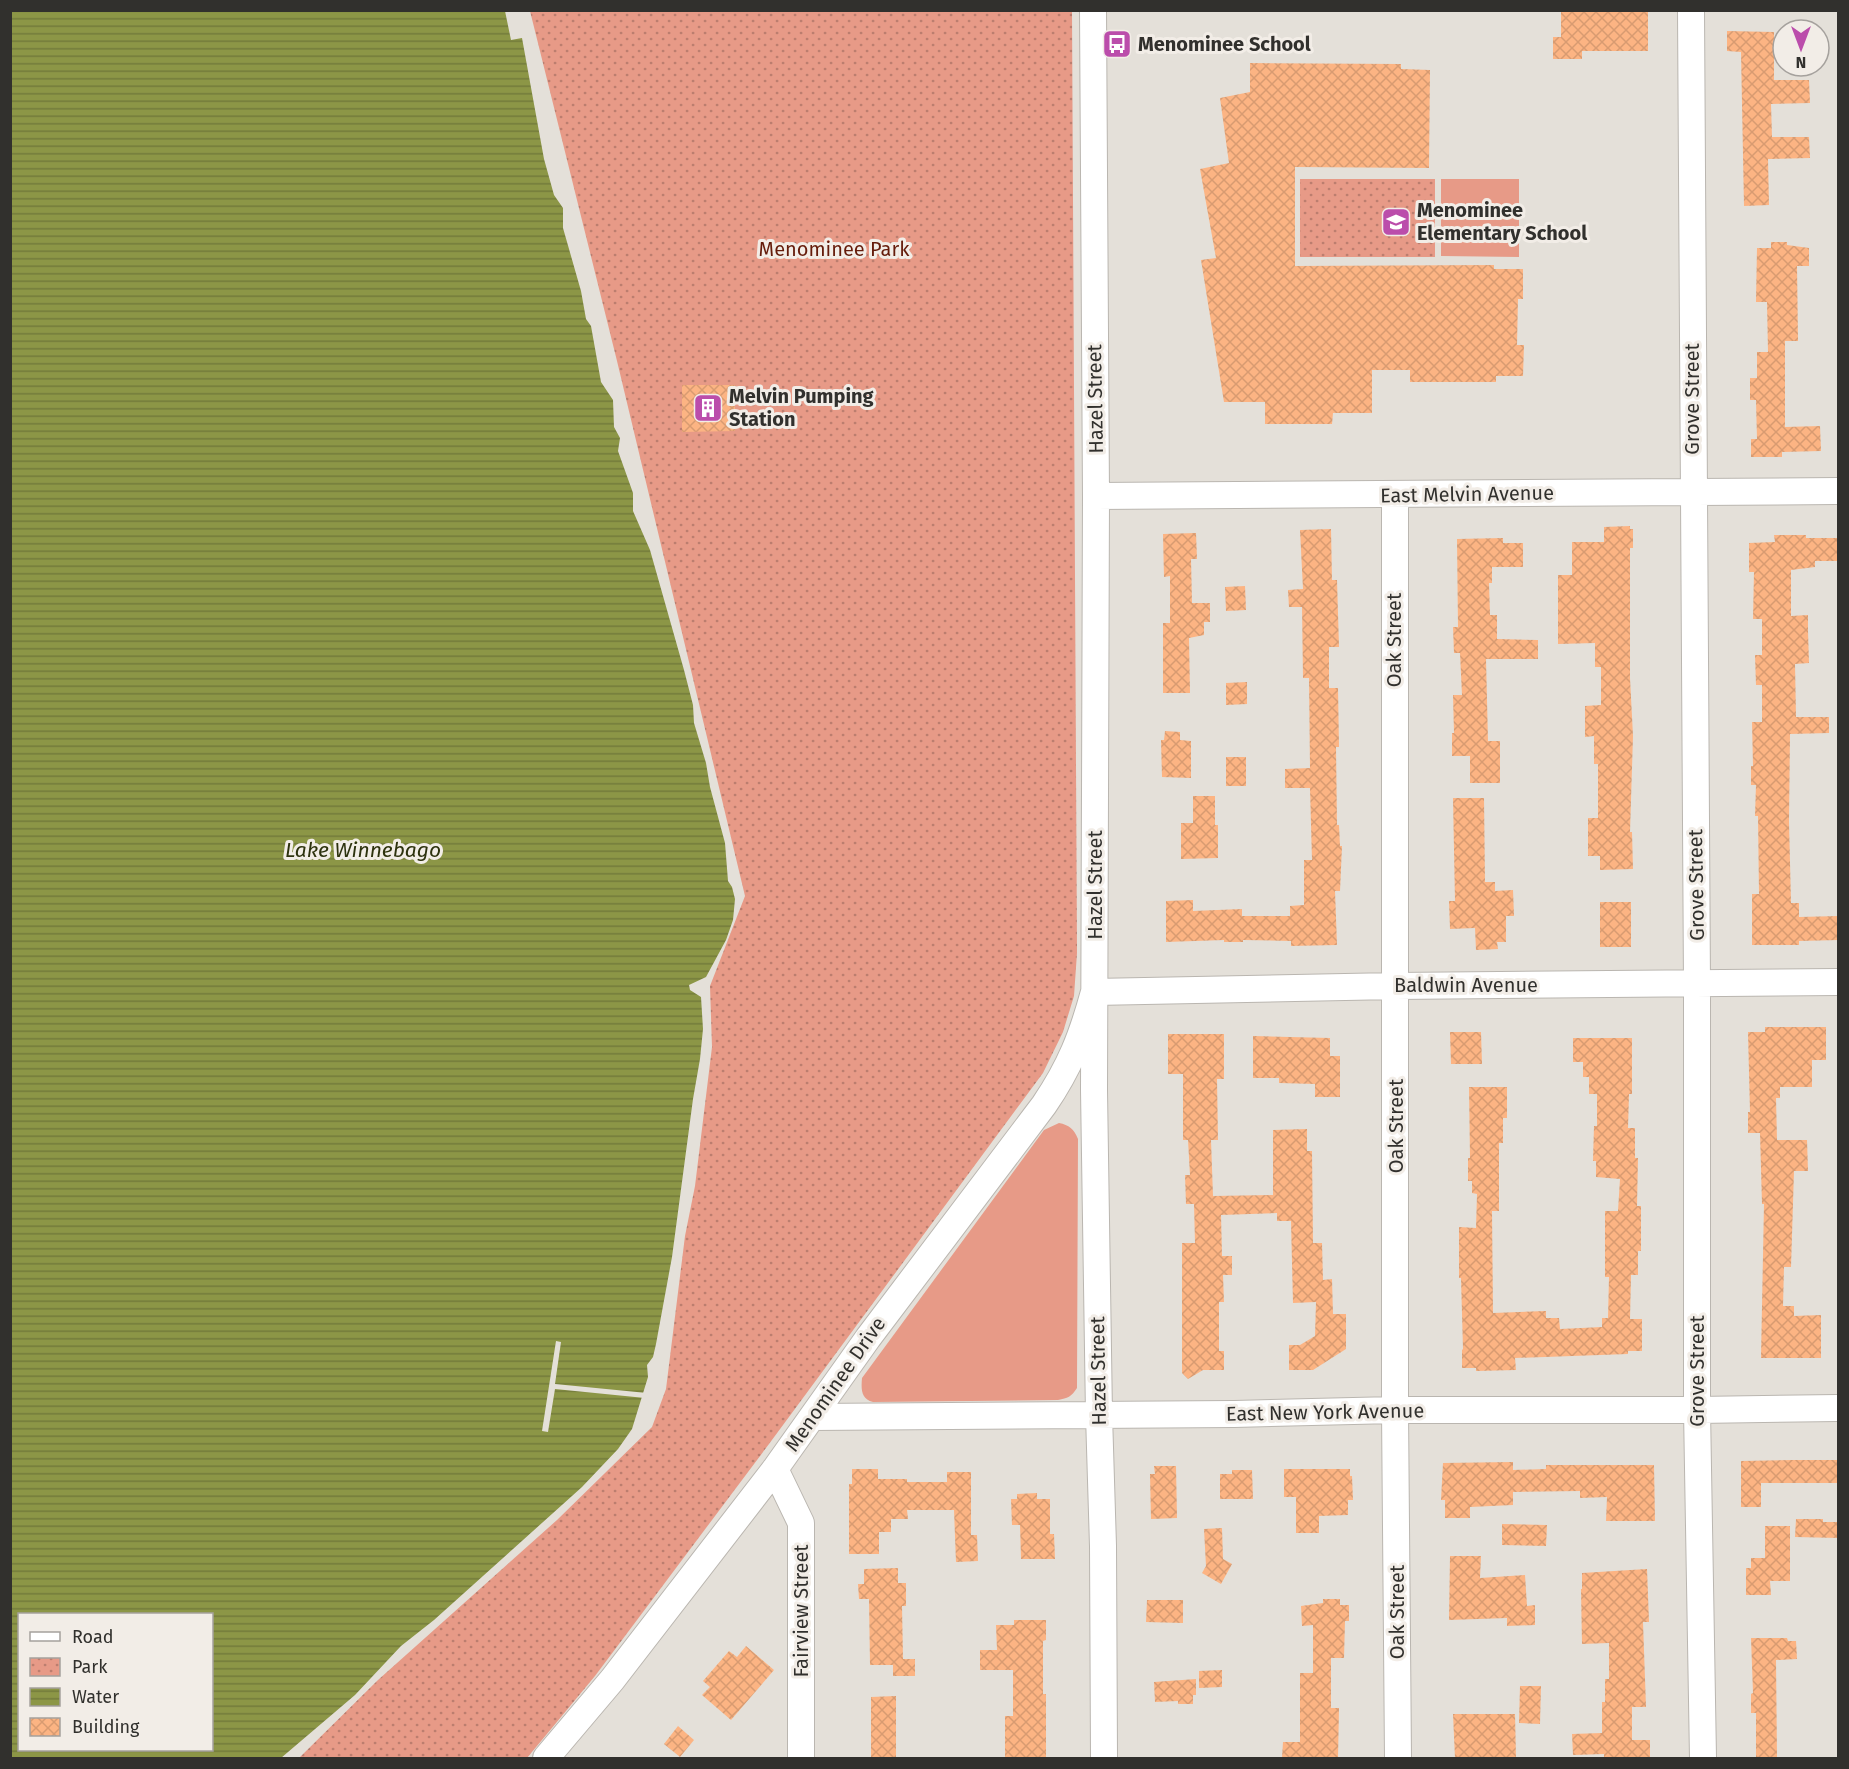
<svg xmlns="http://www.w3.org/2000/svg" width="1849" height="1769" viewBox="0 0 1849 1769" font-family="'Fira Sans',sans-serif">
  <style>
    .grass { fill: #e79a87 }
    .park { fill: url(#park-dots) }
    .water { fill: url(#water-rules); fill-rule: evenodd }
    .pier { fill: #e4e0d9 }
    .building { fill: url(#building-cross-hatch) }
    .lines { fill: none; stroke-linecap: round; stroke-linejoin: round }
    .minor-casing { stroke: #bab6b0; stroke-width: 28 }
    .minor { stroke: #fff; stroke-width: 26 }
    .labels { text-anchor: middle; stroke-width: 6; stroke-linejoin: round; paint-order: stroke }
    .poi-label { font-size: 20px; font-weight: bold; fill: #31302d; stroke: #f2ede7; text-anchor: start }
    .park-label { font-size: 20px; fill: #651c0b; stroke: #f2ede7 }
    .street-label { font-size: 20px; fill: #31302d; stroke: #f2ede7 }
    .water-label { font-size: 21px; font-style: italic; fill: #2d320e; stroke: #f2ede7 }
  </style>
  <defs>
    <pattern id="park-dots" width="8" height="8" patternUnits="userSpaceOnUse" patternTransform="scale(1.5)"><rect width="8" height="8" fill="#e79a87"/><path d="M2 2h.1M6 6h.1" fill="none" stroke="#bc7e6f" stroke-width="1.8" stroke-linecap="round"/></pattern>
    <pattern id="water-rules" width="6" height="5" patternUnits="userSpaceOnUse" patternTransform="scale(1.5)"><rect width="6" height="5" fill="#8c9646"/><path d="M0 2.5h6" fill="none" stroke="#737b3b"/></pattern>
    <pattern id="building-cross-hatch" width="8" height="8" patternUnits="userSpaceOnUse" patternTransform="scale(1.5)"><rect width="8" height="8" fill="#fcb483"/><path d="M0 0l8 8M0 8l8-8" fill="none" stroke="#d89b71"/></pattern>
  </defs>
  <rect width="100%" height="100%" fill="#e4e0d9"/>
  <path class="grass" d="M1441 179H1519V257L1441 256Z
    M1059 1123C1069 1125 1074 1129 1078 1139L1077 1388C1071 1397 1068 1398 1058 1400L873 1402C861 1399 861 1389 862 1378L1044 1130Z"/>
  <path class="park" d="M530 11H1072L1077 953 1074 996 1063 1032 1043 1073 769 1444 595 1676 527 1758H299L378 1680 557 1520 652 1427 666 1389 685 1236 695 1186 712 1047 710 986 745 896 617 361Z
    M1300 179H1435V257H1300Z"/>
  <path class="water" d="M11 11H505L511 40 522 38 544 159 554 195 563 208V228L581 291 586 319 591 326 601 382 613 400 614 427 620 438 618 451 633 493V511L650 550 684 670 693 705 694 723 706 763 710 787 725 843 728 881 732 887 735 899 733 920 726 940 706 977 689 985 690 990 701 997 703 1029 700 1059 693 1099 672 1257 656 1344 653 1357 647 1365 648 1377 632 1429 618 1449 582 1487 434 1620 401 1646 355 1695 281 1758H11ZM20 1614H212V1750H20Z"/>
  <path class="pier" d="M556 1341 561 1342 555 1384 647 1393 645 1398 555 1389 548 1432 542 1431Z"/>
  <path class="building" d="M1561 10H1648V51H1582V59H1553V37H1561Z
    M1727 31 1774 32V80H1809L1810 103 1771 104 1772 137H1809L1810 158 1768 159 1769 205 1744 206 1741 52 1727 51Z
    M1250 63 1401 64V69L1430 70 1429 168 1295 167V266L1494 265V269H1523V299H1518L1517 345H1524L1523 376H1496V382H1410V370H1372V413H1333L1332 424H1265V402H1224L1201 260 1216 258 1200 169 1229 163 1220 98 1250 92Z
    M1771 242H1787V245L1809 248V266H1797L1798 341H1785V427L1820 426 1821 451 1782 452V457H1751V439H1757L1756 400H1750V378H1757V352H1768L1767 302H1756L1757 248H1771Z
    M682 385H735V431L682 432Z
    M1630 526V529H1633V548H1630V678L1633 736 1630 832H1632L1633 869 1600 870V856H1588V818H1598V764H1594V736L1585 737V706L1601 705V667H1595V643L1558 644V575H1572V542H1604V527Z
    M1331 529 1332 580H1337L1339 647H1329V688H1338L1339 747H1336L1337 825H1339L1340 846H1342L1340 891H1335L1337 945 1291 946V941L1243 940V942H1224V940L1166 942V901L1193 900V911L1242 909V916H1290V906L1304 905V860H1312L1310 788H1285V769L1310 768 1309 678H1303L1302 607H1289L1288 590 1303 589 1300 530Z
    M1196 533 1197 559H1191L1192 603H1210V622H1204V635L1189 638 1190 693H1163V623H1170V576L1164 577 1163 534Z
    M1774 535H1806V538H1839V561H1815V567L1791 570V616L1808 615V631L1809 663 1795 664 1796 717H1829V733L1790 734 1789 822 1791 903H1799V917L1839 916V940L1799 941V945H1752V894H1759L1758 816H1755L1756 785H1751V766H1753L1752 722H1762V685H1756L1755 655H1762V619H1753L1754 572H1749V543L1775 542Z
    M1503 538V543H1523V567H1492V583H1489L1490 615H1497V639L1538 640V659H1486L1488 741H1500V783H1470V756H1452V733H1454L1453 695H1462L1460 653H1454L1453 627H1458L1457 539Z
    M1245 586 1246 610 1226 611 1225 587Z
    M1247 682V704L1226 705V683Z
    M1165 731 1180 732V740L1191 741V778L1162 777 1161 740H1164Z
    M1226 757H1246V786H1226Z
    M1193 796H1215V825H1218V858L1181 859V823H1193Z
    M1453 798H1484L1485 882H1495V891L1513 890 1514 916H1506V942H1497L1498 949 1476 950 1475 928 1450 929 1449 901H1455Z
    M1600 902H1631V947H1600Z
    M1765 1027H1826V1060H1812V1087H1780V1098H1776L1777 1140H1807L1808 1171H1794L1791 1267H1784L1783 1306H1794V1316L1821 1315V1358H1761L1764 1204H1762L1760 1133H1748V1112H1750L1748 1032H1765Z
    M1450 1032H1481L1482 1064H1451Z
    M1168 1034H1224V1079H1217L1218 1140H1211L1213 1196 1273 1195V1130L1307 1129V1151H1312L1313 1243H1322L1323 1280 1332 1279 1333 1314H1346V1349L1313 1370H1289V1345H1300L1315 1336 1316 1302 1293 1303 1291 1221H1277V1213L1221 1215 1222 1256H1232V1275H1223L1224 1302H1219V1351H1224V1370H1203L1188 1379 1182 1373V1243H1195L1194 1204H1186L1185 1175H1190L1188 1140H1183V1074H1168Z
    M1253 1036 1330 1038V1056H1340V1097H1315V1084L1279 1083V1078H1253Z
    M1573 1038H1632V1094H1629L1628 1128H1635V1158H1638L1637 1206H1641V1251H1638V1275H1631L1630 1319H1642V1351H1628V1354L1515 1358 1516 1370 1476 1371V1368H1462V1350L1463 1349 1461 1278H1459V1227L1476 1228 1477 1194 1472 1193V1181H1468V1158H1470L1469 1087H1507V1118H1503V1143H1499V1211H1492L1493 1313 1546 1311V1318H1559L1560 1329 1602 1327V1318H1608L1609 1277H1605V1211H1618L1620 1179 1596 1177V1161H1593L1594 1126H1597V1094H1589V1077H1583V1062H1573Z
    M1792 1460H1839V1483H1761V1507H1741V1461Z
    M1513 1462V1470L1546 1469V1465H1654L1655 1521H1606L1607 1497 1580 1498V1491L1513 1492V1505L1470 1507V1518H1445V1500H1441L1443 1463Z
    M1154 1466H1176L1177 1518 1151 1519 1150 1474H1155Z
    M852 1469H878V1479H907V1482H947V1472H971V1535H977L978 1561 956 1562 954 1510H907L908 1519H891V1532H879V1554H849V1484H852Z
    M1284 1469H1350V1476H1352L1353 1500H1348V1515L1319 1516V1533H1296V1497H1284Z
    M1232 1470H1252L1253 1499H1220V1474H1232Z
    M1037 1493V1499H1050V1534H1054L1055 1559H1021L1020 1525H1012L1011 1499H1017V1494Z
    M1796 1519H1823V1522H1839V1538L1795 1537Z
    M1502 1524 1547 1525 1546 1546 1502 1545Z
    M1765 1526H1790V1581H1770L1771 1595H1746V1568H1751V1558H1765Z
    M1222 1528 1223 1559 1232 1564 1221 1584 1202 1573 1206 1566 1204 1529Z
    M1450 1556H1481L1480 1578 1525 1575 1527 1606 1535 1605V1625L1507 1626V1618L1449 1620Z
    M898 1568V1583H906V1606H902L903 1659H915V1676H893V1665H870L869 1599H859L858 1584H864V1569Z
    M1647 1569 1649 1622H1643L1646 1707H1632V1740H1650V1758H1604V1754L1573 1755 1572 1734 1602 1733V1702H1605V1679H1609V1643L1582 1644 1581 1589H1582V1573Z
    M1323 1599H1340V1605H1349V1621H1345L1344 1658H1331V1708H1339L1338 1758H1282L1283 1742H1300V1673H1313V1625L1302 1626 1301 1606 1323 1603Z
    M1147 1600H1183V1623L1146 1622Z
    M1014 1620H1046V1640L1043 1641V1694H1046V1758H1005V1716H1013V1670H980V1650H997L996 1625H1014Z
    M1751 1638H1787L1788 1641H1796L1797 1659 1776 1660 1777 1758H1756V1713H1751V1694L1753 1693Z
    M746 1646 774 1670 731 1720 702 1695 710 1687 703 1681 729 1651 737 1657Z
    M1222 1670V1687L1199 1688V1671Z
    M1196 1679V1695H1193V1704H1178V1701L1155 1702 1154 1682Z
    M1520 1686H1541L1540 1724 1519 1723Z
    M896 1696V1758H871V1697Z
    M1453 1714H1515L1516 1758H1455Z
    M678 1726 694 1740 680 1757 664 1744Z"/>
  <g class="lines">
    <g class="minor-casing">
      <path id="minor" d="M1093 10 1096 496 1094 1090 1099 1415 1103 1546 1104 1758
        M1691 10 1697 984V1410L1703 1758
        M1395 494V1410L1398 1758
        M1096 496 1838 491
        M812 1417 1234 1414 1395 1410H1697L1838 1408
        M775 1469 801 1523V1758
        M546 1758 612 1680 775 1469 868 1338 1044 1105C1070 1067 1082 1036 1094 992L1395 986 1838 982"/>
    </g>
    <use href="#minor" class="minor"/>
  </g>
  <defs>
    <g id="bus-square" transform="scale(1.5)"><rect x="-9" y="-9" width="18" height="18" rx="4" fill="#bb4dab" stroke="#f2ede7"/><path d="M-5-6H5V4H4V6H2V4H-2V6H-4V4H-5ZM-3.5-4V0h7V-4ZM-3.5 1.2v1.5H-2V1.2ZM2 1.2v1.5H3.5V1.2Z" fill="#fff"/></g>
    <g id="school-square" transform="scale(1.5)"><rect x="-9" y="-9" width="18" height="18" rx="4" fill="#bb4dab" stroke="#f2ede7"/><path d="M0-5L7-2L0 1L-7-2ZM-4 1L0 2.5L4 1V4Q0 6-4 4Z" fill="#fff"/></g>
    <g id="building-square" transform="scale(1.5)"><rect x="-9" y="-9" width="18" height="18" rx="4" fill="#bb4dab" stroke="#f2ede7"/><path d="M-4-6H4V6H1V3H-1V6H-4ZM-2.5-4.3h1.7v1.8h-1.7ZM.8-4.3h1.7v1.8H.8ZM-2.5-1h1.7V.8h-1.7ZM.8-1h1.7V.8H.8Z" fill="#fff"/></g>
  </defs>
  <g fill-rule="evenodd">
    <use href="#bus-square" x="1117" y="44"/>
    <use href="#school-square" x="1396" y="222"/>
    <use href="#building-square" x="708" y="408"/>
  </g>
  <g class="labels">
    <g class="poi-label">
      <text x="1138" y="51">Menominee School</text>
      <text x="1417" y="217">Menominee<tspan x="1417" dy="23">Elementary School</tspan></text>
      <text x="729" y="403">Melvin Pumping<tspan x="729" dy="23">Station</tspan></text>
    </g>
    <g class="park-label">
      <text x="834" y="256">Menominee Park</text>
    </g>
    <g class="street-label">
      <text transform="translate(1095 399) rotate(-91)" y="7">Hazel Street</text>
      <text transform="translate(1692 399) rotate(-90)" y="7">Grove Street</text>
      <text transform="translate(1467 494) rotate(-1)" y="7">East Melvin Avenue</text>
      <text transform="translate(1394 640) rotate(-90)" y="7">Oak Street</text>
      <text transform="translate(1095 885) rotate(-90)" y="7">Hazel Street</text>
      <text transform="translate(1696 885) rotate(-91)" y="7">Grove Street</text>
      <text x="1466" y="992">Baldwin Avenue</text>
      <text transform="translate(1396 1126) rotate(-90)" y="7">Oak Street</text>
      <text transform="translate(1098 1371) rotate(-91)" y="7">Hazel Street</text>
      <text transform="translate(1697 1371) rotate(-90)" y="7">Grove Street</text>
      <text transform="translate(835 1384) rotate(-55)" y="7">Menominee Drive</text>
      <text transform="translate(1325 1412) rotate(-1)" y="7">East New York Avenue</text>
      <text transform="translate(801 1611) rotate(-90)" y="7">Fairview Street</text>
      <text transform="translate(1397 1612) rotate(-90)" y="7">Oak Street</text>
    </g>
    <g class="water-label">
      <text x="363" y="857">Lake Winnebago</text>
    </g>
  </g>
  <rect width="1849" height="1769" fill="none" stroke="#31302d" stroke-width="24"/>
  <rect x="18" y="1613" width="195" height="138" fill="#f2ede7" stroke="#a5a19d" stroke-width="1.5"/>
  <rect x="30" y="1632" width="30" height="9" fill="#ffffff" stroke="#a5a19d" stroke-width="1.5"/>
  <text x="72" y="1643" font-size="18" fill="#31302d">Road</text>
  <rect x="30" y="1658" width="30" height="18" fill="url(#park-dots)" stroke="#a5a19d" stroke-width="1.5"/>
  <text x="72" y="1673" font-size="18" fill="#31302d">Park</text>
  <rect x="30" y="1688" width="30" height="18" fill="url(#water-rules)" stroke="#a5a19d" stroke-width="1.5"/>
  <text x="72" y="1703" font-size="18" fill="#31302d">Water</text>
  <rect x="30" y="1718" width="30" height="18" fill="url(#building-cross-hatch)" stroke="#a5a19d" stroke-width="1.5"/>
  <text x="72" y="1733" font-size="18" fill="#31302d">Building</text>
  <g transform="translate(1801 48) rotate(180)"><circle r="28" fill="#f2ede7" stroke="#a5a19d" stroke-width="1.5"/>
  <path d="M0-4.5L10 22L0 15L-10 22Z" fill="#bb4dab"/>
  <text y="-9" font-size="16" font-weight="bold" text-anchor="middle" fill="#31302d">N</text>
  </g>
</svg>
